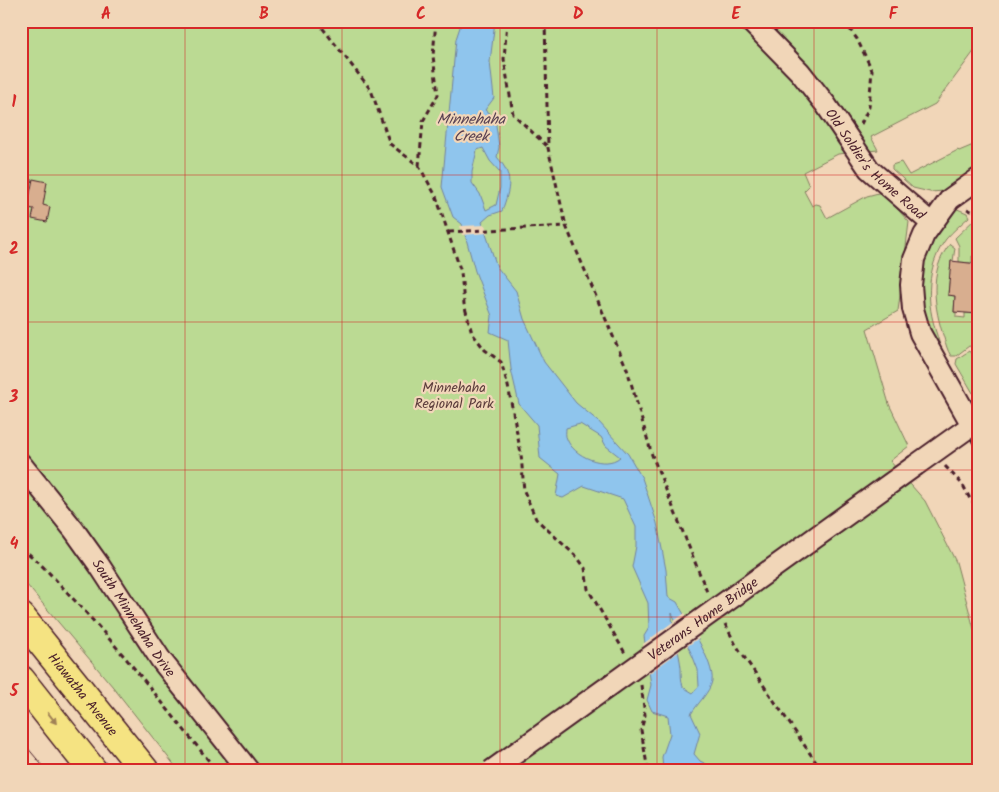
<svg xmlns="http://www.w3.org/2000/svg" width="999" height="792" viewBox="0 0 999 792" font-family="Kalam,sans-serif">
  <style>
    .green { fill: #bbda93; stroke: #827c5f }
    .water { fill: #8fc5ed; stroke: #73839f; fill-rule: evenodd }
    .pier { fill: #f1d6b8 }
    .building { fill: #d8ae8f; stroke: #4a1f2b }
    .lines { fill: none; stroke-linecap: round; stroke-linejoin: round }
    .service-casing { stroke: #4a1f2b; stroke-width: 14 }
    .minor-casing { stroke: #4a1f2b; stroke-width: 24 }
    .trunk-casing { stroke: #4a1f2b; stroke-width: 31 }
    .path { stroke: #4a1f2b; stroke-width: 3; stroke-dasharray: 5 4; stroke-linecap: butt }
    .service { stroke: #f1d6b8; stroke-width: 10 }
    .minor { stroke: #f1d6b8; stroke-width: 20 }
    .trunk { stroke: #f5e382; stroke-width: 28 }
    .tram { stroke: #4a1f2b; stroke-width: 1 }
    .minor-bridge-casing { stroke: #4a1f2b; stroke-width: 24; stroke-linecap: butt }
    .minor-bridge { stroke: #f1d6b8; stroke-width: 20 }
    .oneway { fill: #a08156 }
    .grid { fill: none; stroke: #d62828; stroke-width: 1; stroke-opacity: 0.55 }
    .labels { text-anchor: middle; stroke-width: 4.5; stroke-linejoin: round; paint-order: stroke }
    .street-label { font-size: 14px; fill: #4a1f2b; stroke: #f1d6b8 }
    .park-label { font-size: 14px; fill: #5b3b3b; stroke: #f1d6b8 }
    .water-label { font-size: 15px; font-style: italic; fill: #584052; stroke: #f1d6b8 }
    .neatline { fill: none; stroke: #d62828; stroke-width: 2 }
    .grid-label { font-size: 16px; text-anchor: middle; font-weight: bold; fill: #d62828 }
  </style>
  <rect width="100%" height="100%" fill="#f1d6b8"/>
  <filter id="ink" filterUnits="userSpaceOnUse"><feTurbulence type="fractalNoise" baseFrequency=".02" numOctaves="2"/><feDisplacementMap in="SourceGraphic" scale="10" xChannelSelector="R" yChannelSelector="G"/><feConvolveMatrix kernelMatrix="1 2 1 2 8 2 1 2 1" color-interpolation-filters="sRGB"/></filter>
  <g filter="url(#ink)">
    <path class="green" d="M21 21H978V46L935 104 871 137 878 150 838 154 803 172 809 186 804 191 812 206 816 204 820 205 827 218 867 196 882 192 909 222 898 311 867 329 889 404 909 446 890 461 925 501 956 562 978 644V771H179L113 687 21 578Z
      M978 143V169L945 191 930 192 913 188 892 169V165L901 162 909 175 958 150 959 151Z
      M955 208 967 213 969 217C961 224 953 231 946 239 929 262 926 294 933 321 935 332 940 341 941 351L928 328 922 309 919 276 930 238Z
      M978 216V257L972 256V263L959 262V246L955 238Z
      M950 244 955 248 953 261H951L948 295 955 296 954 312H956V317L965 318V313L978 314V354L972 347 969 346 956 356H951C947 350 946 344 944 338 934 308 928 270 950 244Z
      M969 351 975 359 974 361 978 365V396L973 393 956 364 957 359Z"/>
    <path class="water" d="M462 21H495L490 62 494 98 485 110 495 118 499 147 497 157C514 176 510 188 502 211L490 215 482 222 497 267 516 291 524 319 544 362 576 403 598 421 628 454 642 478 657 523 666 570 668 597 677 602C686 619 715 664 712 681 710 692 697 704 691 714L700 733 694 754 700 761 720 771H663L662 757 670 734 668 716 652 711 647 700 651 685 644 636 649 628 648 603 632 567 636 546V527L623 499 584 486 563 498 556 496 560 474 540 458 537 425 519 404 511 369 508 340 490 332 492 316 475 271 462 224 453 217 442 187 456 39ZM483 148 490 161 500 172V188L496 205 486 210 480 194 472 183V172L477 150ZM580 424 601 437 606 446 620 457C605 470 573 456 567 439 565 436 566 431 566 428ZM672 613 693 657 698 670 699 686 693 693 683 687C681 680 681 674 681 668 679 649 672 632 672 613Z"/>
    <path class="pier" d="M485 225 488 233 462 235 460 226Z
      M685 613 699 638 686 647 674 622 680 651 647 675 643 644Z"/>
    <path class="building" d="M33 179 47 182 43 205 50 207 47 222 32 219 34 209 27 208Z
      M951 261 978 264V314L954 312 955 296 948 295Z"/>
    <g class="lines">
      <g class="service-casing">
        <path id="service" d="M972 425 978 440"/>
      </g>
      <g class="minor-casing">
        <g id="minor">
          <path id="s1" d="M750 21 800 72 826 105 869 169 931 223"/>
          <path id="s2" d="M21 464 74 530 99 565 161 660 249 771"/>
          <path d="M916 465 972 425 920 333 913 309 911 285 914 259 924 235 950 199 978 179"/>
        </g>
      </g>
      <g class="trunk-casing">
        <g id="trunk">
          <path id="s3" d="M21 617 145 771"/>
          <path d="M21 680 93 771"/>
        </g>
      </g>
      <path class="path" d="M317 21 371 90 390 144 419 166 436 196 461 272 464 304 472 333 485 350 501 362 508 386 521 454 524 491 536 519 578 558 585 568 588 589 625 653
        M507 21 504 59 513 114 548 147
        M545 21 548 148 566 226 627 369 652 455 707 592
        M844 21 857 39 872 70 869 107 861 124
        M419 166 423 121 438 95 433 56 436 21
        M967 209 976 213
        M449 232 566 226
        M945 466 963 485 971 501 978 503
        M21 548C43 564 60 585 78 604 127 657 172 715 217 771
        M725 624 736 645 822 771
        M641 685 645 715 641 730 648 771"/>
      <use href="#service" class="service"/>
      <use href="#minor" class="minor"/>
      <use href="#trunk" class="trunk"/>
      <path class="tram" d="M21 740 47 771
        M21 760 30 771"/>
      <g class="minor-bridge-casing">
        <g id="minor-bridge">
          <path id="s4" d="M491 771 916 465"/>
        </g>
      </g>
      <use href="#minor-bridge" class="minor-bridge"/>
    </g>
    <defs><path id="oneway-solid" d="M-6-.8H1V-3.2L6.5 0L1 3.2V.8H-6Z" transform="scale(1.25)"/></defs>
    <use class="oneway" href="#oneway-solid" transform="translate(52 718) rotate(52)"/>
  </g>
  <path class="grid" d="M185 21V771M342 21V771M500 21V771M657 21V771M814 21V771M21 175H978M21 322H978M21 470H978M21 617H978"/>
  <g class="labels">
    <g class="street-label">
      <text dy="5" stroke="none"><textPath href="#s1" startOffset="191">Old Soldier's Home Road</textPath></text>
      <text dy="5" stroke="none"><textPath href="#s2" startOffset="191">South Minnehaha Drive</textPath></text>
      <text dy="5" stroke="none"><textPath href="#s4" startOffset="261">Veterans Home Bridge</textPath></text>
      <text dy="5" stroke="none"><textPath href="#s3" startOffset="99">Hiawatha Avenue</textPath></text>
    </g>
    <g class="park-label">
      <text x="454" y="392">Minnehaha<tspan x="454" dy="16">Regional Park</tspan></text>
    </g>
    <g class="water-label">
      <text x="471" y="124">Minnehaha<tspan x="471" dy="17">Creek</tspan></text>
    </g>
  </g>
  <rect width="999" height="792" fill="none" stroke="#f1d6b8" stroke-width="55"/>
  <rect x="28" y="28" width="944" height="736" class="neatline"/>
  <g class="grid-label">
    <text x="106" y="19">A</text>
    <text x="264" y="19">B</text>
    <text x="421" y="19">C</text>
    <text x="578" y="19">D</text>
    <text x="736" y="19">E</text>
    <text x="893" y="19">F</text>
    <text x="14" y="107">1</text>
    <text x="14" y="254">2</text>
    <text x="14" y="402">3</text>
    <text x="14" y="549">4</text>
    <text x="14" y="696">5</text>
  </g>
</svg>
